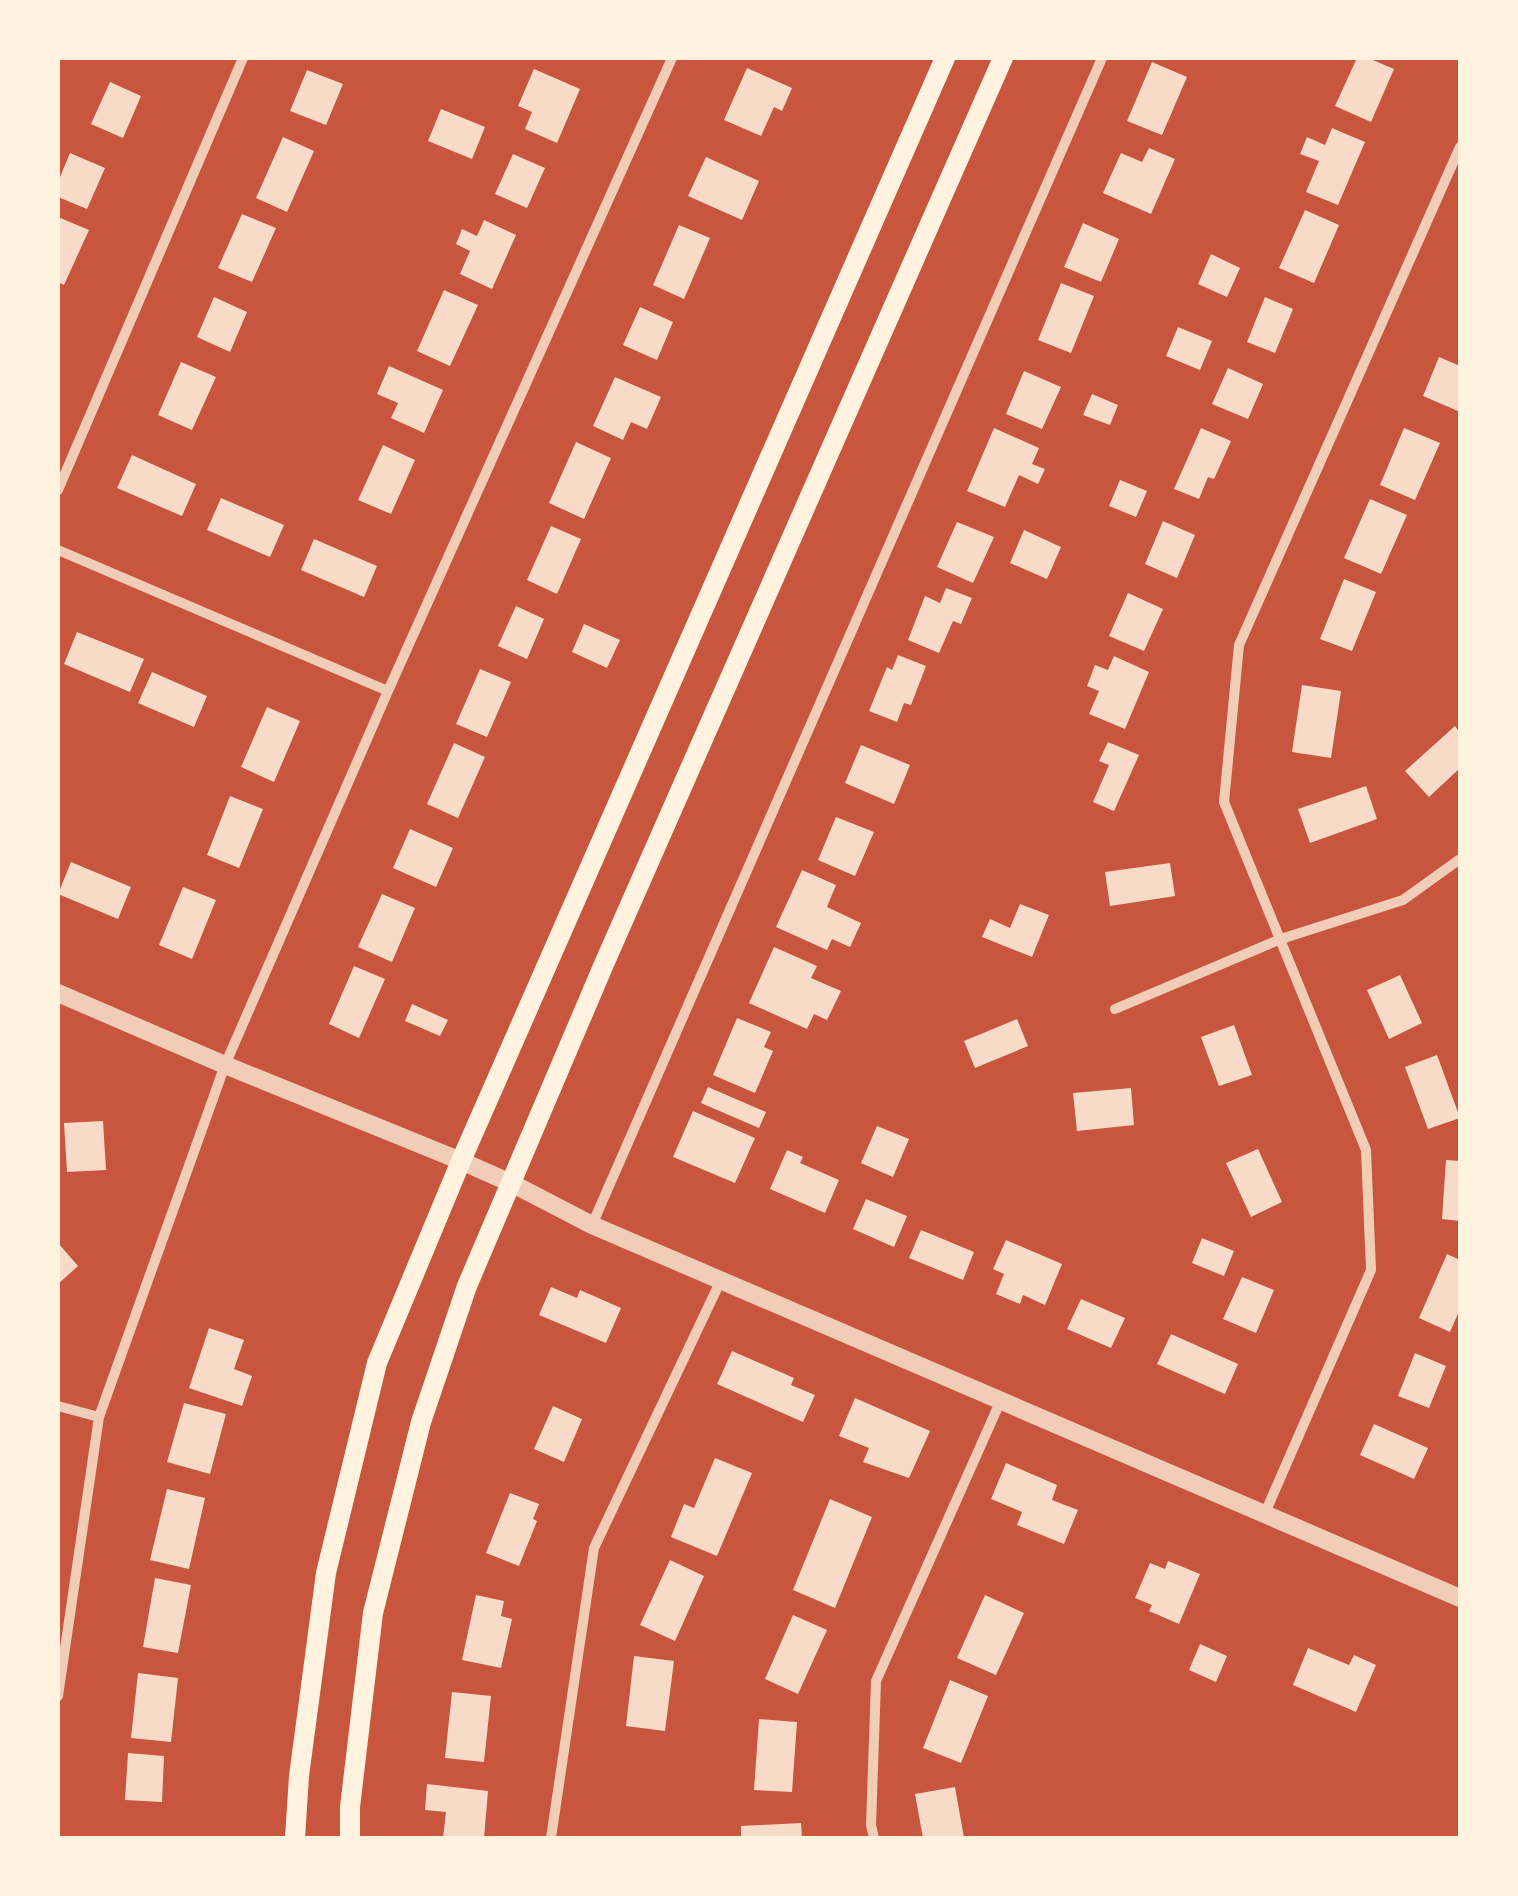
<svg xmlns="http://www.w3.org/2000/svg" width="1518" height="1896" viewBox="0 0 1518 1896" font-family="'PT Sans Narrow',sans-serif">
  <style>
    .building { fill: #f7dbc8 }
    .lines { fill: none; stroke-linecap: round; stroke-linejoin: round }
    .minor { stroke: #f1ccb7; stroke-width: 10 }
    .tertiary { stroke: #f1ccb7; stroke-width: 18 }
    .secondary { stroke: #fff3e0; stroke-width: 20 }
  </style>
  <rect width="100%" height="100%" fill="#c8553d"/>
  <path class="building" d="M1357 58H1368L1394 69 1371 122 1335 106Z
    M1152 62 1187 77 1162 135 1127 121Z
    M747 68 792 88 782 111 774 107 761 136 724 120Z
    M534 69 580 89 557 143 525 129 532 112 518 106Z
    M307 70 343 84 326 125 290 111Z
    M110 82 141 96 123 138 91 124Z
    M441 109 485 127 472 159 428 141Z
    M1332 128 1365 142 1338 205 1306 192 1319 161 1300 154 1307 137 1325 145Z
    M283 137 314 151 287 212 256 198Z
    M1149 148 1175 159 1151 214 1103 193 1121 153 1142 162Z
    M70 153 105 168 87 209 58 197V182Z
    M513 154 545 168 527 208 495 194Z
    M706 157 759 181 742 220 688 196Z
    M1305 210 1339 225 1314 283 1279 268Z
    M242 214 276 228 252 282 218 268Z
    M58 217 89 230 64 285 58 282Z
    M484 220 516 235 492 289 460 274 470 251 456 244 462 229 477 236Z
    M1083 223 1119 239 1101 282 1064 267Z
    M679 225 710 238 684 299 653 285Z
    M1211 254 1240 268 1227 297 1198 284Z
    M1061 283 1094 296 1071 353 1038 340Z
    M444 290 478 305 450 366 417 351Z
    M214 297 247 312 230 352 197 337Z
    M1265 297 1293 309 1275 353 1247 342Z
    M640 307 673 322 657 360 623 345Z
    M1178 327 1212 341 1200 370 1166 356Z
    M1439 357 1460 366V405L1458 411 1423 396Z
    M181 362 216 377 192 430 158 415Z
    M389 366 443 390 424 433 391 418 398 403 377 394Z
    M1228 368 1263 384 1248 419 1212 404Z
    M1024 371 1061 387 1042 429 1006 414Z
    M615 377 661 397 647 429 631 422 623 440 593 426Z
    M1092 394 1118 405 1110 425 1083 415Z
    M994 428 1039 448 1032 464 1045 469 1038 484 1019 475 1005 507 967 491Z
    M1201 428 1231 441 1214 479 1208 477 1199 499 1174 489Z
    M1404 428 1440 443 1415 500 1380 485Z
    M576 442 611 458 584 519 549 503Z
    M383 445 415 460 391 514 358 500Z
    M132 455 196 484 182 516 117 488Z
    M1120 480 1147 491 1136 517 1109 506Z
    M221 498 284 525 270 557 207 530Z
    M1370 499 1407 515 1381 574 1344 558Z
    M1163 521 1195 535 1177 578 1145 564Z
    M957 522 994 537 973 583 937 567Z
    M551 526 581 539 557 594 527 580Z
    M1024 530 1061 547 1047 579 1010 563Z
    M314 539 377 566 364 597 301 570Z
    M1344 579 1376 592 1352 651 1320 639Z
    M946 588 972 598 961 624 953 621 939 653 908 640 925 596 940 603Z
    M1128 593 1163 609 1144 651 1109 636Z
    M516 606 544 619 527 659 498 646Z
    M584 624 620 640 607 668 572 652Z
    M77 632 144 659 130 692 64 664Z
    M898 655 926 666 911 705 904 703 897 722 869 711 887 667 892 670Z
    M1114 656 1149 672 1125 729 1089 714 1099 691 1087 686 1095 665 1108 670Z
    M480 669 511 682 487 737 456 724Z
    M152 672 207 696 194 727 138 703Z
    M1302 685 1341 691 1331 758 1292 752Z
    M267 707 300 721 274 782 241 767Z
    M1455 726 1460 733V768L1429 797 1405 771Z
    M1108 742 1139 755 1114 811 1093 802 1109 765 1099 761Z
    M454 743 485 757 458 818 427 804Z
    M861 745 910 765 894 804 845 783Z
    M1366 786 1377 819 1310 843 1298 809Z
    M230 796 263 809 239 868 207 855Z
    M836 817 874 832 855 876 818 860Z
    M410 829 453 848 436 887 393 868Z
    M71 862 131 887 118 919 58 894Z
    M1170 863 1175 896 1110 906 1105 872Z
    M802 870 836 885 827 907 861 923 850 947 832 939 827 950 776 927Z
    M183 887 216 900 192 959 159 945Z
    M382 894 415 908 392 962 358 947Z
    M1020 904 1049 915 1032 957 982 937 990 919 1010 928Z
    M774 947 817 966 811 978 841 991 827 1020 814 1014 807 1029 749 1003Z
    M354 966 385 979 359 1038 329 1024Z
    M1400 975 1422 1023 1389 1039 1367 990Z
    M412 1004 448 1020 440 1036 405 1021Z
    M737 1018 771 1032 764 1047 773 1051 755 1093 713 1075Z
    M1017 1019 1028 1046 975 1068 964 1041Z
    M1234 1025 1252 1075 1219 1086 1201 1037Z
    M1437 1055 1460 1118 1428 1129 1405 1067Z
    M708 1087 766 1112 759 1128 701 1103Z
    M1131 1088 1134 1125 1077 1131 1073 1093Z
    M693 1111 755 1138 735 1183 673 1157Z
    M103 1121 106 1170 67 1172 64 1123Z
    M877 1126 909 1139 893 1177 861 1163Z
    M1258 1149 1282 1202 1251 1217 1226 1163Z
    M787 1150 803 1157 800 1163 839 1180 825 1213 770 1189Z
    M1446 1160 1460 1161V1221L1442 1219Z
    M866 1199 907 1216 894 1247 853 1229Z
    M921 1230 974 1252 963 1280 909 1258Z
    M1202 1238 1234 1251 1224 1276 1192 1263Z
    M1006 1240 1062 1264 1045 1305 1023 1295 1020 1304 996 1294 1004 1274 993 1269Z
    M58 1243 78 1266 58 1284Z
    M1447 1254 1460 1260V1309L1450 1332 1419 1318Z
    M1242 1277 1274 1290 1256 1333 1223 1319Z
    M551 1287 577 1298 580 1290 621 1308 606 1343 539 1315Z
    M1081 1299 1125 1318 1111 1348 1067 1329Z
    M209 1328 244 1340 234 1369 252 1376 242 1406 189 1388Z
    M1171 1334 1238 1364 1225 1394 1157 1364Z
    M732 1351 794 1378 791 1385 815 1395 803 1422 717 1384Z
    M1415 1353 1446 1366 1429 1408 1398 1396Z
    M855 1398 930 1431 909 1478 863 1462 869 1448 839 1436Z
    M184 1403 226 1414 210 1474 167 1462Z
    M553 1406 582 1419 564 1462 534 1449Z
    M1374 1424 1428 1448 1414 1479 1360 1455Z
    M715 1458 752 1473 717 1556 671 1537 684 1504 694 1508Z
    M1006 1463 1057 1485 1052 1500 1078 1510 1064 1544 1017 1525 1022 1512 991 1499Z
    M167 1489 205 1498 189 1569 150 1560Z
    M510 1493 539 1504 533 1519 537 1521 519 1566 486 1553Z
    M830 1499 872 1517 835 1608 793 1590Z
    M670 1560 704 1576 675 1641 640 1625Z
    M1168 1561 1200 1574 1179 1624 1149 1611 1152 1605 1135 1598 1150 1563 1165 1569Z
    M155 1578 191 1585 178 1653 143 1647Z
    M476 1595 504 1601 501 1616 512 1619 501 1668 462 1660Z
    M985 1595 1024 1613 996 1675 957 1658Z
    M793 1615 827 1630 798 1694 765 1679Z
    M1200 1644 1227 1656 1216 1682 1189 1670Z
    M1308 1648 1349 1665 1354 1655 1376 1665 1356 1712 1293 1685Z
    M634 1656 674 1661 665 1731 626 1726Z
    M138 1673 178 1678 171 1742 131 1738Z
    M950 1680 988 1696 961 1763 923 1748Z
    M452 1692 491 1696 484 1762 445 1758Z
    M759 1719 797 1722 792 1792 754 1790Z
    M128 1753 164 1756 162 1802 125 1800Z
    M427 1784 488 1791 484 1838H443L446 1812 425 1810Z
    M955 1787 964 1838H923L915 1794Z
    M801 1823 802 1838H741V1826Z"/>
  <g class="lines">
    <path class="minor" d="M58 490 243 58
      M58 550 388 691
      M1115 1009 1281 939 1403 900 1460 859
      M592 1225 1102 58
      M58 1406 99 1417
      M1265 1513 1371 1270 1366 1150 1224 802 1239 645 1460 147
      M58 1696 99 1417 225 1065 388 691 672 58
      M551 1838 594 1548 721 1280
      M874 1838 871 1825 876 1681 1001 1400"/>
    <path class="tertiary" d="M58 993 225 1065 461 1161 511 1183 592 1225 1460 1598"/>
    <path class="secondary" d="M295 1838 299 1776 326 1573 377 1363 461 1161 945 58
      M350 1838V1807L373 1613 421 1422 467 1286 604 964 1003 58"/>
  </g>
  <rect width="1518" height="1896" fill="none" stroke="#fff3e0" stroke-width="120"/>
</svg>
